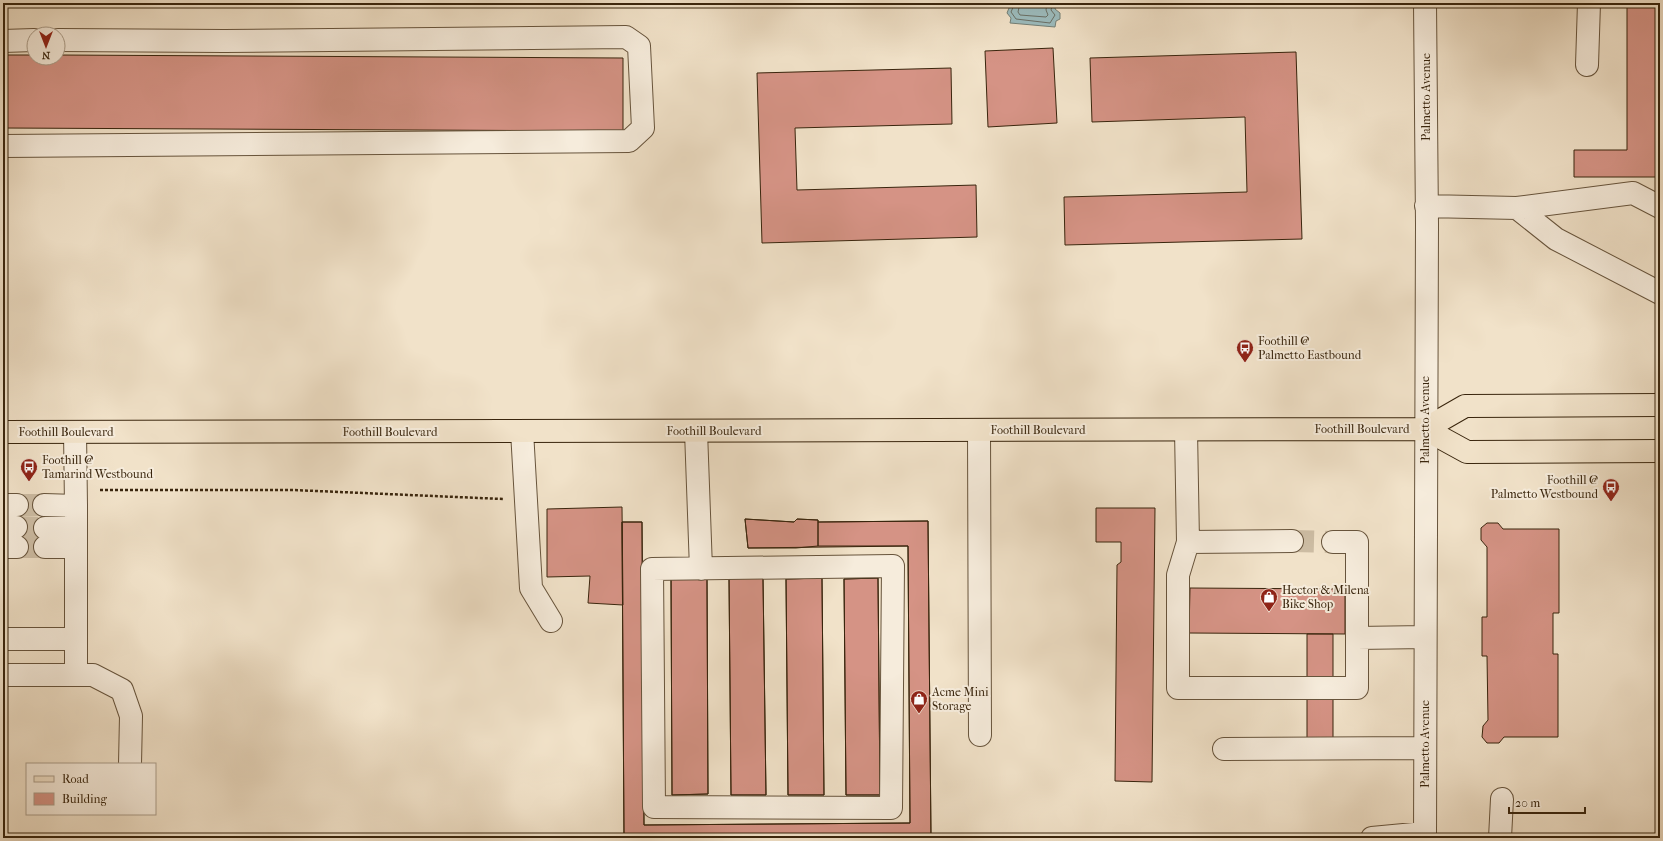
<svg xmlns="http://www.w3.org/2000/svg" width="1663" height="841" viewBox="0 0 1663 841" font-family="'IM FELL French Canon',serif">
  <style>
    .water { fill: #9cbcbe; stroke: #748077 }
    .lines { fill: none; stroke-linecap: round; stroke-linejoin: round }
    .shore { stroke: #6a7066; stroke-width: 1 }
    .building { fill: #d59385; stroke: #39250d }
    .minor-tunnel { stroke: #ccbca3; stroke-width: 22; stroke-dasharray: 22 11; stroke-linecap: butt }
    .minor-casing { stroke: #67543c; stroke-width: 24 }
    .major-casing { stroke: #39250d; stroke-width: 24 }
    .path { stroke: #39250d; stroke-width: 2.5; stroke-dasharray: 3 2; stroke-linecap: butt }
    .minor { stroke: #f6ecdc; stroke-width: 22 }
    .major { stroke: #f1e2c9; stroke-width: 22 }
    .labels { text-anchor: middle; stroke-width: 4; stroke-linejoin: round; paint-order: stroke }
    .street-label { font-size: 12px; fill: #39250d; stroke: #f6ecdc }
    .poi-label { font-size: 12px; fill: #39250d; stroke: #f6ecdc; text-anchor: start }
  </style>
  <rect width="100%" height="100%" fill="#f1e2c9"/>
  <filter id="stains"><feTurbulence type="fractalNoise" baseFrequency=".005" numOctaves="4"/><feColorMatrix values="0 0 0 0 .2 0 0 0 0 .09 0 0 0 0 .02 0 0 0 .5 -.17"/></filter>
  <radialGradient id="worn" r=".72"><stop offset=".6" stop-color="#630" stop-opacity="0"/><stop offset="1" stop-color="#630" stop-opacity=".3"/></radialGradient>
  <path class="water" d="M1011 3 1056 4 1055 9 1060 13V19L1056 21 1055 27 1010 23 1011 18 1007 13Z"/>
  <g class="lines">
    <path class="shore" d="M1015 3 1011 12 1016 19 1050 23 1055 15 1051 10 1053 3
      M1020 3 1018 12 1020 15 1046 17 1048 15 1046 10 1047 3"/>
  </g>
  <path class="building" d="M1627 3H1660V177H1574V150H1627Z
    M1053 48 1057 123 988 127 985 51Z
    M1296 52 1302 239 1065 245 1064 197 1247 192 1245 117 1092 122 1090 58Z
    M3 55H34V58H58V55L623 58V131L3 128Z
    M951 68 952 124 795 128 797 190 976 185 977 237 762 243 757 73Z
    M622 507 623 605 588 603 590 576 547 577V509Z
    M1096 508H1155L1152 782 1115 781 1117 565 1121 562V542H1096Z
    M745 519 794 522 797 519 818 520V522L928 521 931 838H624L622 522H642L644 825 910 823 908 546 748 548Z
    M745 519 794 522 797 519 818 520V546L796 548H748Z
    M928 521 931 838H624L622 522H642L644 825 910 823 908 546H818V522Z
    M1487 523H1498L1503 529H1559V613H1553V654H1558V737H1504L1499 743H1487L1482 737 1483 726 1488 720 1487 656H1482V617H1487V547L1481 540V528Z
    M671 577H707L708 794 672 795Z
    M671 577H707L708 794 672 795Z
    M729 578H763L766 795H731Z
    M729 578H763L766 795H731Z
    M822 578 824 795H788L786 579Z
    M822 578 824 795H788L786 579Z
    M878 578 880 795H846L844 579Z
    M878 578 880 795H846L844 579Z
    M1190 588 1345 589V634L1189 633Z
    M1307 634H1333V741H1307Z"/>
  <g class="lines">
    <path class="minor-tunnel" d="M17 505H44
      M16 527 45 528
      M1292 541 1333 542
      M17 547H45"/>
    <g class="minor-casing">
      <path id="minor" d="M3 41 34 40
        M1587 65 1589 3
        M3 146 629 141 643 128 639 46 626 37 225 41 58 40
        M1426 206 1517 208 1556 239 1660 293
        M1517 208 1633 193 1660 207
        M979 430 980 735
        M1186 430 1188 542 1178 575V688H1357V542H1333
        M522 431 531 588 551 621
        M696 431 701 569
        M75 432 76 506
        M3 505H17
        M3 527H16
        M45 528H76
        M1188 542 1292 541
        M3 547H17
        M45 547H76
        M893 566 891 808 654 807 652 569Z
        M1357 638 1425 637
        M3 639H76V506L44 505
        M76 639V675
        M3 675H93L122 690 131 716 130 764
        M1224 749 1425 748
        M1372 838 1425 833
        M1425 838 1427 224 1425 3
        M1500 838 1502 799"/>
    </g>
    <g class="major-casing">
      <path id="major" d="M1425 429 1465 406 1660 405
        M3 432 1425 429 1467 452 1660 451"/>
    </g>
    <path class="path" d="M100 490H293L503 499"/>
    <use href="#minor" class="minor"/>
    <use href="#major" class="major"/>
  </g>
  <defs>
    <g id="bus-pin" transform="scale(0.9)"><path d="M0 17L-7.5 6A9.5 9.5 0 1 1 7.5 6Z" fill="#8f2418" stroke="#f6ecdc"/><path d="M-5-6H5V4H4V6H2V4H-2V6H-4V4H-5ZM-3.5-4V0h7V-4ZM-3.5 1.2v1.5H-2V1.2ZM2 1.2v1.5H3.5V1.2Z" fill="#fff"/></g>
    <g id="shop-pin" transform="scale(0.9)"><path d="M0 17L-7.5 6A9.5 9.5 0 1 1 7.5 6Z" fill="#8f2418" stroke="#f6ecdc"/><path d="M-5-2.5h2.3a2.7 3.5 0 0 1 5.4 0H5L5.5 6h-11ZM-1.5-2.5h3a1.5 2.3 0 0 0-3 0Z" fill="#fff"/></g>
  </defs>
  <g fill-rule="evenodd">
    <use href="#bus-pin" x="1245" y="348"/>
    <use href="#bus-pin" x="29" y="467"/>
    <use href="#bus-pin" x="1611" y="487"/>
    <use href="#shop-pin" x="1269" y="597"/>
    <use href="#shop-pin" x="919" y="699"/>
  </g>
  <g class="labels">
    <g class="street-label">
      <text transform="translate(1426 97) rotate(-90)" y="4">Palmetto Avenue</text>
      <text transform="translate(1425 420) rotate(-90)" y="4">Palmetto Avenue</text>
      <text x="1362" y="433">Foothill Boulevard</text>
      <text x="1038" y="434">Foothill Boulevard</text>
      <text x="714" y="435">Foothill Boulevard</text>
      <text x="66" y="436">Foothill Boulevard</text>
      <text x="390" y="436">Foothill Boulevard</text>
      <text transform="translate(1425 744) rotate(-90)" y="4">Palmetto Avenue</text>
    </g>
    <g class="poi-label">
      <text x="1258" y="345">Foothill @<tspan x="1258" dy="14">Palmetto Eastbound</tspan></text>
      <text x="42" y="464">Foothill @<tspan x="42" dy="14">Tamarind Westbound</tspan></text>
      <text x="1598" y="484" text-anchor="end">Foothill @<tspan x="1598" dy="14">Palmetto Westbound</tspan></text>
      <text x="1282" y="594">Hector &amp; Milena<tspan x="1282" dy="14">Bike Shop</tspan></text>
      <text x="932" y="696">Acme Mini<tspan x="932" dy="14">Storage</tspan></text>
    </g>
  </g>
  <rect width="1663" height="841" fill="none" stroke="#f1e2c9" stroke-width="16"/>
  <rect x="4" y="4" width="1655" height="833" fill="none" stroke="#39250d" stroke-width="2"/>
  <rect x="8" y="8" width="1647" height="825" fill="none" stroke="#39250d"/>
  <rect x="26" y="763" width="130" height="52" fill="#f6ecdc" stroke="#aa9c89"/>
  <rect x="34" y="776" width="20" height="6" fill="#f1e2c9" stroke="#aa9c89"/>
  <text x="62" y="783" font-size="12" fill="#39250d">Road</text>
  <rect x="34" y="793" width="20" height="12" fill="#d59385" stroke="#aa9c89"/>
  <text x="62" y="803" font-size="12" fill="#39250d">Building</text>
  <g transform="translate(46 46) rotate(180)"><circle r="19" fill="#f6ecdc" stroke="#aa9c89"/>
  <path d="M0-3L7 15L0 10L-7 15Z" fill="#8f2418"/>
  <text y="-6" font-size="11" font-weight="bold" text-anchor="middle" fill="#39250d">N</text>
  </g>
  <path d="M1509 807v6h76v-6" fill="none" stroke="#39250d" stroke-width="2"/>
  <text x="1515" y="807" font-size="12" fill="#39250d" stroke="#f6ecdc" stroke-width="3" paint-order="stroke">20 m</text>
  <rect width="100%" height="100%" filter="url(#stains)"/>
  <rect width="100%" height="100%" fill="url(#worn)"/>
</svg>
